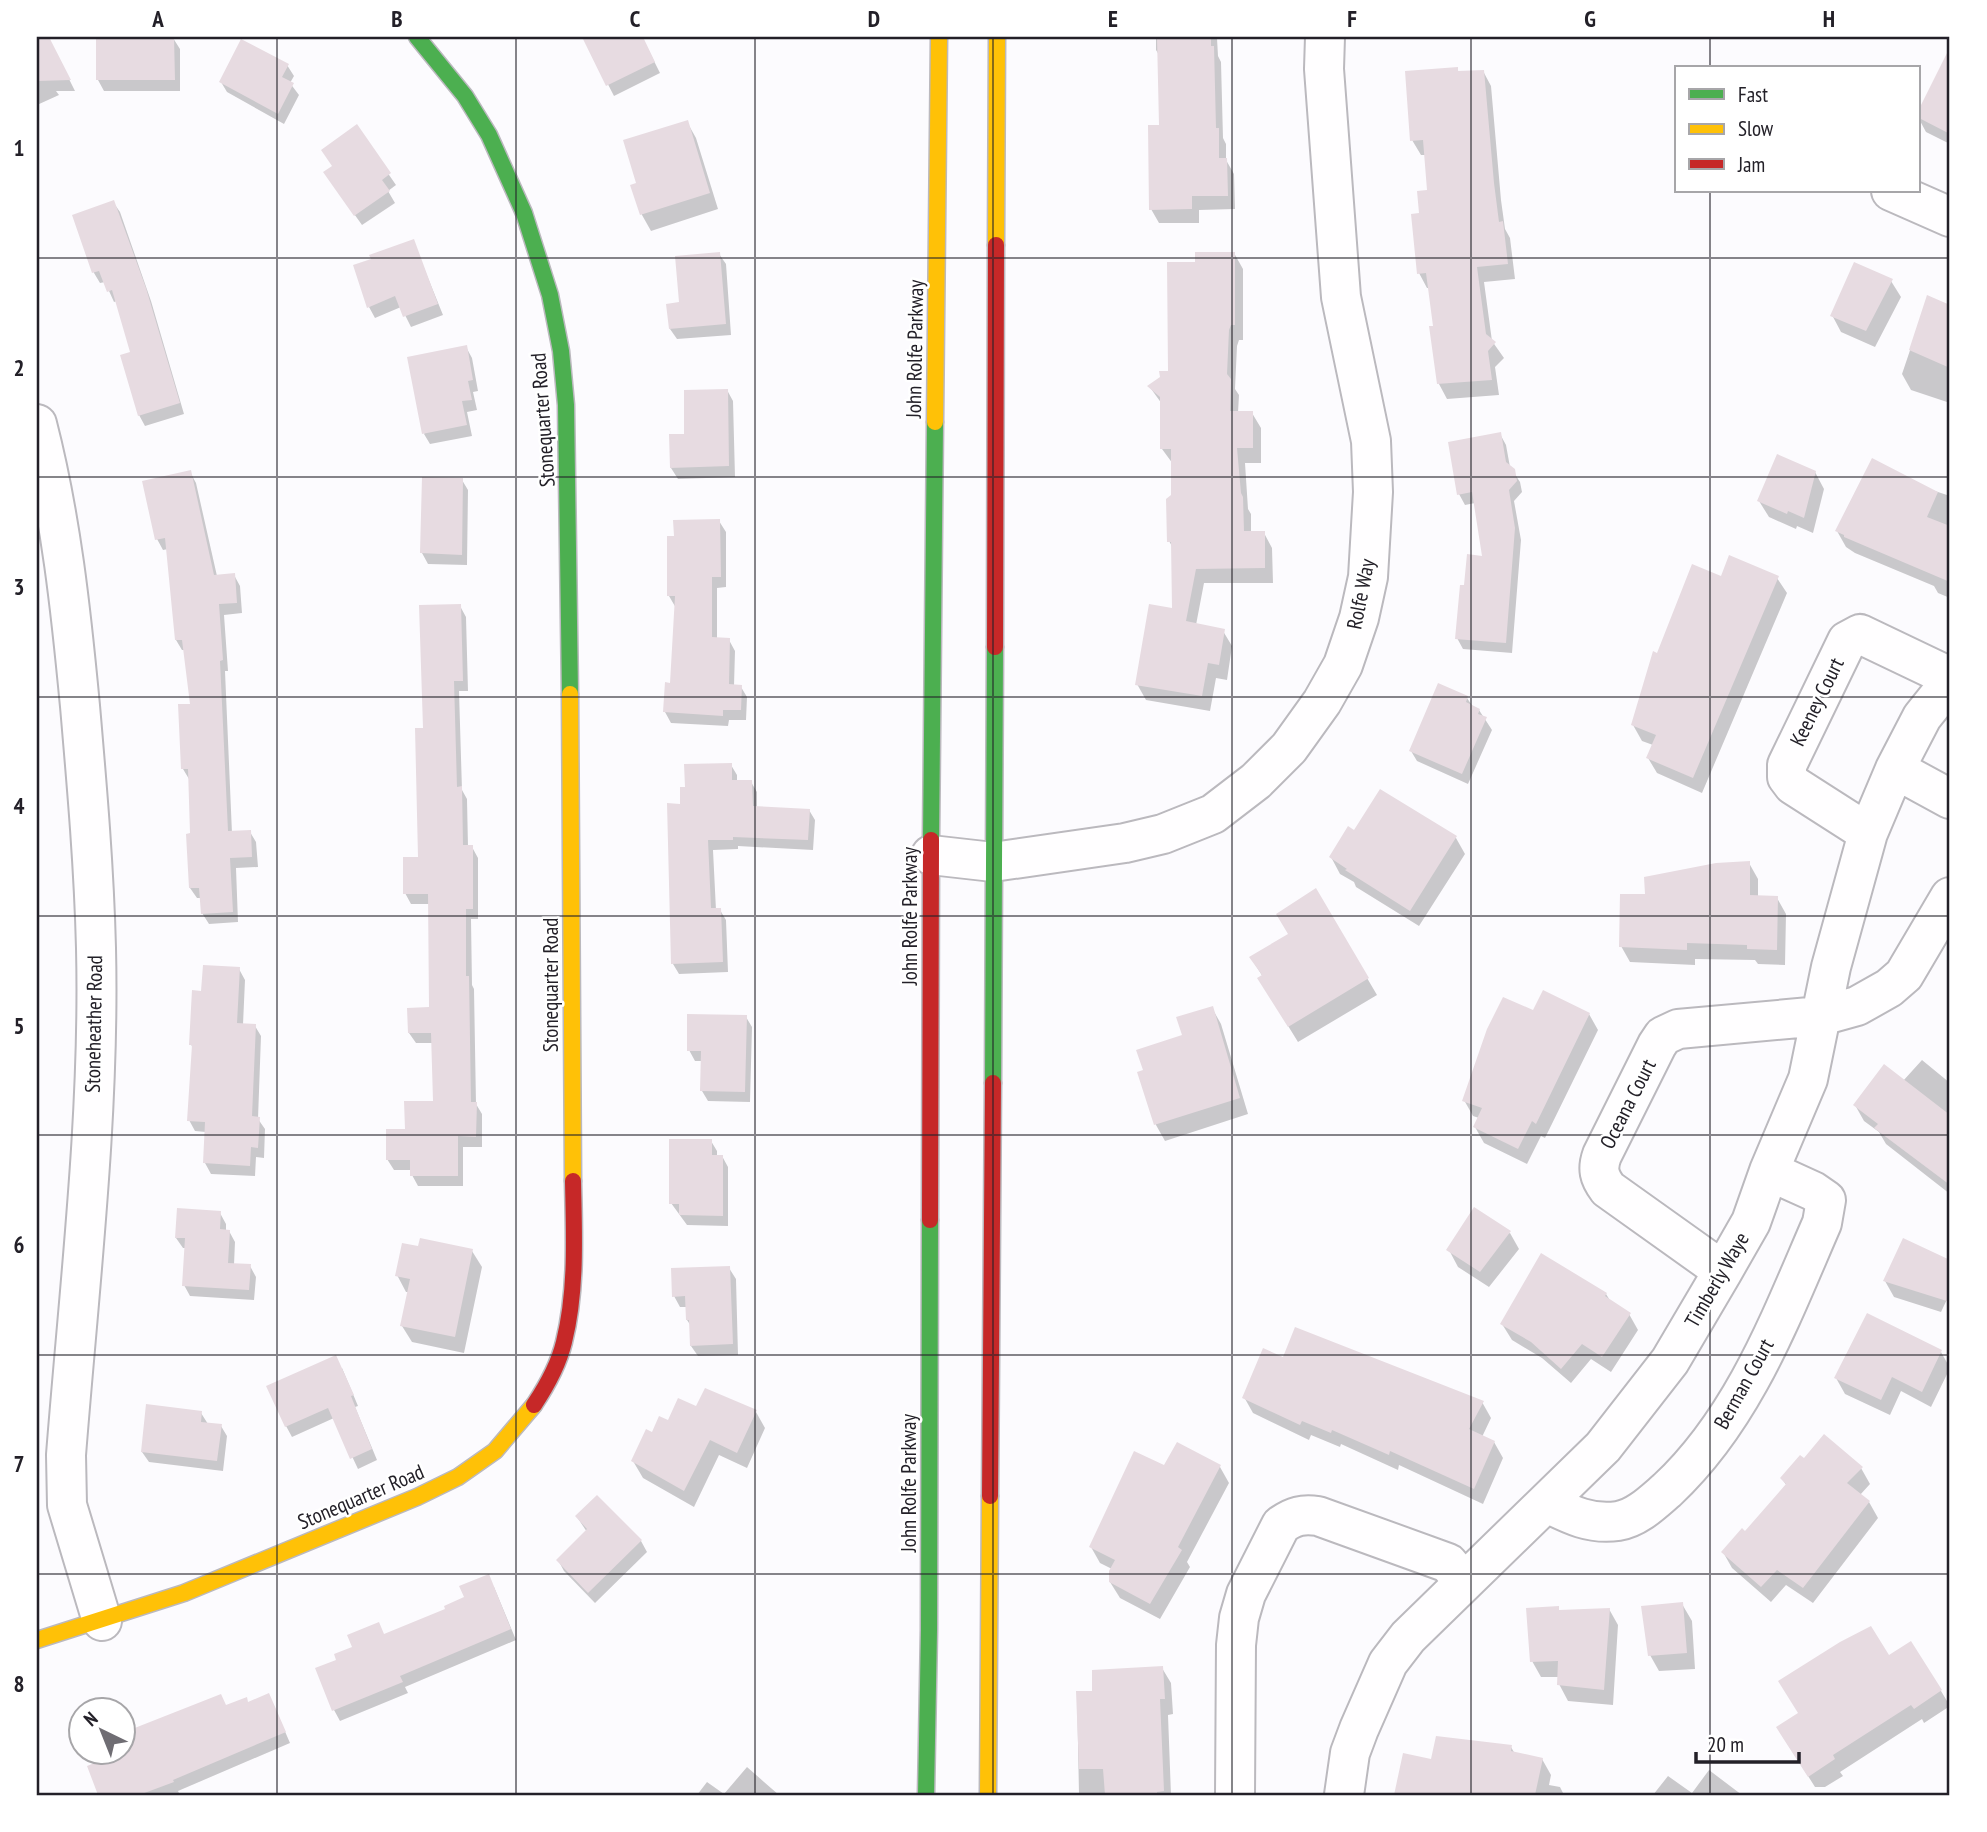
<svg xmlns="http://www.w3.org/2000/svg" width="1987" height="1832" viewBox="0 0 1987 1832" font-family="'PT Sans Narrow',sans-serif">
  <style>
    .shadow { fill: #0003 }
    .building { fill: #e7dbe1 }
    .lines { fill: none; stroke-linecap: round; stroke-linejoin: round }
    .street-casing { stroke: #bbb9be; stroke-width: 42 }
    .fast-casing { stroke: #bbb9be; stroke-width: 19 }
    .slow-casing { stroke: #bbb9be; stroke-width: 19 }
    .jam-casing { stroke: #bbb9be; stroke-width: 19 }
    .street { stroke: #fffeff; stroke-width: 38 }
    .fast { stroke: #4caf50; stroke-width: 16 }
    .slow { stroke: #ffc107; stroke-width: 16 }
    .jam { stroke: #c62828; stroke-width: 16 }
    .grid { fill: none; stroke: #232028; stroke-width: 2; stroke-opacity: 0.55 }
    .labels { text-anchor: middle; stroke-width: 5; stroke-linejoin: round; paint-order: stroke }
    .street-label { font-size: 21px; fill: #232028; stroke: #fff }
    .neatline { fill: none; stroke: #232028; stroke-width: 2.5 }
    .grid-label { font-size: 23px; text-anchor: middle; font-weight: bold; fill: #232028 }
  </style>
  <rect width="100%" height="100%" fill="#fcfbfe"/>
  <path class="shadow" d="M595 37H642L660 73 614 96 586 42Z
    M1156 37 1217 38 1218 56 1221 62 1223 138 1226 144V160L1234 174 1235 209 1199 210V223H1159L1151 209 1160 127 1159 55 1156 50Z
    M173 38 180 49V91H104L98 80Z
    M37 46 56 53 75 91H56L59 95 37 105Z
    M287 65 294 76 290 83 299 95 284 124 227 92 221 82Z
    M1457 69 1459 72 1483 71 1491 86 1501 200 1505 229 1510 238 1515 279 1484 282 1492 341 1504 358 1495 367 1499 395 1447 399 1439 384 1435 327 1430 288H1427L1419 273 1421 215 1429 192 1426 155H1421L1412 140Z
    M1941 70 1950 74V144L1926 132 1919 119V113Z
    M687 122 696 138 718 209 651 231 642 215 633 186 638 184Z
    M356 127 396 185 388 191 395 203 362 225 332 183 333 167Z
    M113 202 120 212 151 301 184 414 145 426 139 415 133 353 117 301 114 302 105 282 100 283 94 273 74 216Z
    M413 241 443 315 411 327 401 307 375 318 369 307Z
    M1234 253 1243 269V340H1239L1237 346 1235 389 1239 395 1238 413H1252L1261 428V463H1245L1248 509 1251 514V533H1264L1272 548 1273 583H1204L1196 625 1223 631 1232 646 1227 680 1216 678 1210 711 1146 700 1137 684 1174 610 1173 548 1169 541 1173 464 1162 449V404L1149 386 1170 373 1197 264Z
    M719 254 726 264 731 335 677 339 670 329Z
    M1891 281 1901 297 1875 347 1841 332 1832 315Z
    M1928 297 1950 308V403L1911 390 1902 374Z
    M466 347 472 358 478 391 473 392 477 410 467 412 472 436 430 444 424 434Z
    M727 390 733 401 735 477 678 479 671 468 686 435Z
    M1500 434 1506 445 1510 467 1520 482 1522 492 1514 501 1521 540 1512 653 1463 649 1457 638 1466 587 1484 558 1475 503 1465 505 1459 494Z
    M190 472 196 483 217 576 234 575 240 586 242 613 224 615 228 671H225L232 833 250 832 256 842 258 867 236 868 238 922 209 924 202 913V898H197L190 888 192 835 189 779 183 769 192 705 185 650H182L176 640 168 549 163 550 157 539Z
    M1815 472 1824 489 1813 533 1797 526 1796 529 1769 517 1759 501Z
    M462 480 468 490 467 565 428 564 422 553Z
    M1926 488 1950 496V598L1938 593 1934 586 1855 553 1846 547 1837 531Z
    M719 521 726 532V587L717 588V639L729 640 735 651 734 686 741 687 747 697 746 720H729L728 726 671 723 665 712 672 684 676 608 669 596 675 537Z
    M1722 578H1777L1787 593 1702 793 1657 773 1648 758 1653 745 1642 741 1633 725 1658 655Z
    M460 606 466 617 468 691H459L462 790 467 799 468 847H472L478 858V919H471L472 985 474 989 476 1104 482 1114V1147H463V1186H418L412 1175V1170H394L387 1159 406 1131 434 1103 433 1043H416L409 1033 431 1009 430 904H411L405 893 420 859 424 730Z
    M1467 698 1473 707 1479 710 1492 730 1468 784 1417 761 1411 751Z
    M731 765 737 775V782H751L757 792V808L809 810 815 820 813 850 738 846V849L713 850 716 910H720L726 920 728 972 679 974 673 964 668 805H681Z
    M1355 832 1456 838 1465 854 1419 926 1356 887 1354 882 1340 874 1331 857Z
    M1749 863 1758 879V897L1777 898 1786 914 1785 965 1758 964 1755 960 1695 959V965L1630 962 1621 946 1646 896Z
    M1316 891 1377 995 1298 1042 1269 995 1263 977 1251 958 1290 935Z
    M239 969 245 980 243 1025 255 1026 261 1036 258 1119 265 1129 264 1158 256 1157 255 1176 211 1174 205 1163 206 1132 195 1131 189 1120 193 1049 191 1044 203 993Z
    M1212 1008 1221 1024 1248 1114 1165 1141 1156 1125 1139 1073 1145 1071 1184 1036Z
    M1534 1012 1589 1014 1598 1030 1545 1138 1541 1136 1527 1164 1484 1143 1475 1127 1479 1118 1473 1116 1464 1100Z
    M746 1017 752 1027 750 1102 708 1101 702 1091V1061H695L689 1050Z
    M1922 1060 1950 1083V1194L1886 1144 1879 1132 1864 1121 1855 1105 1903 1081Z
    M711 1141 717 1151V1156H722L728 1167V1226L687 1225 671 1203Z
    M220 1213 226 1224V1231H229L235 1242 234 1265 250 1266 256 1277 254 1300 190 1296 184 1285 186 1248H183L176 1238Z
    M1510 1233 1519 1249 1489 1287 1458 1267 1449 1250Z
    M419 1248 472 1251 482 1267 464 1353 412 1342 402 1326 409 1292H406L397 1275Z
    M1948 1261 1950 1293 1941 1312 1894 1297 1885 1281Z
    M729 1268 736 1279 738 1355 698 1356 691 1346V1326L687 1320V1307H680L674 1296Z
    M1606 1294 1611 1302 1629 1314 1638 1330 1611 1372 1591 1359 1571 1383 1542 1358 1512 1340 1502 1324Z
    M1941 1352 1950 1368 1931 1407 1901 1391 1890 1415 1845 1394 1836 1378Z
    M1284 1359 1482 1402 1491 1418 1482 1437 1494 1442 1503 1458 1483 1504 1399 1465 1398 1470 1341 1444 1340 1447 1311 1435 1309 1440 1253 1413 1244 1397Z
    M342 1368 358 1406 355 1407 377 1460 358 1469 334 1418 292 1437 286 1426Z
    M697 1408 756 1412 765 1428 747 1468 719 1455 694 1507 643 1478 633 1461 653 1434 669 1423Z
    M201 1413 208 1424 221 1426 227 1436 223 1471 149 1462 142 1452Z
    M1178 1444 1220 1467 1229 1483 1187 1562 1190 1567 1160 1619 1120 1598 1110 1582 1112 1569 1100 1563 1091 1547 1165 1468Z
    M1804 1461 1861 1468 1870 1484 1860 1495 1869 1502 1878 1518 1813 1603 1786 1585 1771 1602 1732 1568 1723 1552 1745 1534 1787 1486 1782 1479Z
    M597 1497 641 1541 647 1552 595 1603 564 1571 558 1560 587 1532 577 1517Z
    M494 1587 516 1640 405 1687 408 1693 340 1721 334 1710 338 1661 354 1648 447 1609Z
    M1682 1604 1692 1621 1695 1669 1659 1671 1650 1655Z
    M1558 1608 1560 1612 1609 1609 1618 1625 1613 1705 1568 1701 1559 1684V1677H1541L1532 1661Z
    M1888 1657 1941 1691 1950 1706 1924 1723 1922 1719 1840 1772 1843 1776 1825 1787H1815L1787 1743 1800 1714Z
    M1162 1668 1171 1683 1173 1714 1168 1715 1171 1795H1079L1077 1693 1094 1692Z
    M248 1703 274 1706 290 1743 178 1791 179 1793 174 1795H100L89 1767 127 1752 226 1707Z
    M1511 1747 1515 1754 1542 1759 1551 1775 1549 1785 1560 1787 1564 1795H1396L1404 1755 1433 1761Z
    M747 1767 779 1795H697L707 1782 724 1794Z
    M1709 1770 1742 1795H1653L1668 1776 1692 1793Z"/>
  <path class="building" d="M37 37H49L71 80 37 81Z
    M96 37H174L175 80H96Z
    M582 37H643L655 62 606 86Z
    M1157 37H1211V46H1214L1216 128H1219V158H1227L1228 196H1192V209L1149 210 1148 125H1159Z
    M241 39 289 64 282 77 294 83 278 114 219 82Z
    M1950 47V134L1919 118V109Z
    M1458 67V71L1484 70 1494 183 1499 222 1503 221 1508 264 1477 267 1486 334 1496 342 1488 351 1492 380 1437 384 1429 326H1433L1426 273 1417 274 1411 214 1419 213 1417 191 1427 190 1423 140 1410 141 1405 71Z
    M688 120 710 193 640 215 630 185 636 183 623 140Z
    M357 124 391 173 382 180 390 191 354 216 323 172 332 166 321 150Z
    M114 200 146 288 180 403 138 416 120 355 130 352 112 290 107 292 99 271 92 273 72 215Z
    M414 239 438 304 403 317 395 296 367 308 353 265 371 259 369 255Z
    M720 252 726 324 669 329 666 304 679 302 675 256Z
    M1195 252H1235V325H1231L1229 330 1227 374 1231 379 1230 411H1253V448H1237L1241 493 1243 497 1244 531H1265V568L1196 569 1186 621 1225 629 1219 665 1208 663 1202 696 1135 685 1149 604 1172 608 1171 542H1167L1166 499 1171 495V449H1160V397L1147 386 1160 377 1159 371H1168L1167 262H1195Z
    M1854 262 1893 279 1866 331 1830 316Z
    M1927 295 1950 305V368L1909 350Z
    M467 345 473 380 468 381 472 400 462 401 467 425 422 434 407 357Z
    M728 389 729 466 670 468 669 434H684V390Z
    M1501 432 1506 462 1515 469 1517 481 1509 490 1515 528 1506 643 1455 639 1460 585H1464L1467 554 1482 556 1472 492 1457 495 1448 442Z
    M1777 454 1816 471 1804 518 1788 511 1787 514 1757 501Z
    M1872 458 1938 492 1927 517 1950 526V582L1844 537V535L1835 531Z
    M191 470 214 575 235 573 237 603 219 604 223 660 220 661 228 831 251 830 252 857 230 858 233 912 201 914 199 888H189L186 834 190 833 188 769H181L178 704H190L182 640H175L165 538 155 540 142 481Z
    M422 477 463 478 462 555 420 553Z
    M720 519 721 577H712V637L730 638 729 684 742 685 741 710H723V716L663 712 665 682 670 683 675 596H667V536H674L673 520Z
    M1729 555 1779 576 1693 778 1646 758 1656 735 1631 725 1653 651 1657 653 1692 564 1721 576Z
    M461 604 463 681H454L457 787 462 786 463 845H473V909H466V976H469L471 1102H477L476 1137 458 1136V1176H410V1160H386V1129H405L404 1101H433L431 1033H408L407 1008 429 1007 428 894H403V857H418L415 728H423L419 605Z
    M1438 683 1468 696 1466 702 1480 709 1478 714 1487 717 1462 774 1409 751Z
    M732 763V780H752L753 806 810 809 808 840 733 837V840H708L711 908H721L723 962 671 964 667 803 680 804V787H685L684 764Z
    M1380 789 1457 836 1410 911 1345 870 1347 869 1329 857 1348 826 1354 830Z
    M1750 861V895L1778 896 1777 950 1747 949V945L1687 943V950L1619 947 1620 894H1645L1644 877 1716 863Z
    M1316 888 1369 978 1288 1027 1257 978 1262 975 1249 957 1288 934 1276 914Z
    M203 965 240 967 237 1023 256 1024 252 1116 260 1117 258 1148 251 1147 250 1166 203 1163 205 1122 187 1121 192 1045H189L192 990 201 991Z
    M1543 990 1590 1013 1536 1124 1532 1121 1518 1149 1473 1127 1482 1108 1462 1101 1487 1029 1503 997 1533 1010Z
    M1213 1006 1240 1098 1154 1125 1137 1072 1143 1070 1136 1050 1182 1035 1176 1017Z
    M687 1014 747 1015 745 1092 700 1091 701 1051H687Z
    M1884 1064 1950 1115V1185L1874 1128 1878 1124 1853 1105Z
    M669 1139H712V1155H723V1216L679 1215V1204H669Z
    M1474 1207 1511 1231 1480 1272 1446 1250Z
    M177 1208 221 1211 220 1229 230 1230 228 1263 251 1264 249 1290 182 1286 185 1238H175Z
    M420 1238 473 1249 455 1337 400 1326 410 1279 395 1276 402 1243 418 1246Z
    M1903 1238 1950 1260V1302L1883 1281Z
    M1541 1253 1607 1293 1605 1296 1631 1313 1602 1357 1582 1344 1561 1369 1531 1342 1500 1324Z
    M730 1266 733 1344 690 1346 689 1320H686L685 1296 672 1297 671 1268Z
    M1867 1313 1942 1350 1922 1392 1892 1377 1881 1400 1834 1378Z
    M1295 1327 1484 1401 1469 1429 1495 1441 1474 1489 1390 1451 1389 1455 1332 1430 1331 1433 1302 1421 1300 1425 1242 1398 1263 1348 1283 1357Z
    M336 1355 354 1395 351 1396 372 1449 350 1459 328 1408 285 1427 266 1386Z
    M705 1388 757 1410 737 1453 710 1440 684 1491 631 1461 646 1429 652 1432 659 1416 668 1420 678 1398 696 1406Z
    M146 1404 202 1411 201 1422 222 1424 217 1461 141 1452Z
    M1824 1434 1863 1467 1847 1483 1870 1501 1803 1588 1777 1570 1761 1587 1721 1552 1742 1528 1745 1531 1786 1484 1780 1478 1800 1455 1804 1458Z
    M1177 1442 1221 1465 1178 1547 1182 1550 1150 1604 1109 1582V1571L1115 1560 1089 1547 1134 1451 1164 1465Z
    M597 1495 642 1540 588 1593 556 1560 587 1529 575 1516Z
    M489 1574 511 1629 400 1676 403 1682 332 1711 315 1668 336 1660 334 1654 352 1647 347 1635 379 1622 384 1634 445 1609 444 1606 464 1597 459 1586Z
    M1683 1602 1687 1653 1648 1656 1641 1606Z
    M1559 1606V1610L1610 1608 1604 1690 1557 1685 1558 1661 1530 1662 1526 1608Z
    M1871 1626 1889 1655 1911 1641 1942 1690 1914 1709 1911 1705 1833 1755 1835 1759 1808 1777 1776 1727 1798 1713 1778 1681 1840 1642Z
    M1163 1666 1165 1699H1160L1164 1791 1157 1792V1795H1105L1103 1769H1079L1076 1691H1092V1670Z
    M269 1693 286 1732 173 1780 174 1782 139 1795H98L87 1766 122 1752V1733L221 1694 226 1705 247 1697 248 1702Z
    M1436 1736 1512 1745 1511 1751 1543 1758 1535 1795H1394L1403 1753 1431 1759Z"/>
  <g class="lines">
    <g class="street-casing">
      <path id="street" d="M1891 191 1950 217
        M37 424C61 517 71 611 80 706 87 787 94 867 96 948 100 1115 79 1289 66 1455L67 1505 102 1621
        M1895 769 1950 799
        M1868 833 1793 785 1787 777V765L1847 641 1860 634 1950 677
        M931 855 993 862 1125 843 1163 834 1213 814 1256 781 1289 748 1322 702 1343 665 1359 618 1368 577 1373 492 1371 441 1341 297 1324 69 1325 37
        M1723 1271 1608 1189C1599 1177 1597 1169 1602 1155L1657 1045 1663 1036 1678 1029 1821 1016 1857 1006 1889 988 1904 975 1950 897
        M1547 1503C1571 1515 1591 1525 1618 1521 1637 1518 1653 1502 1667 1490 1744 1418 1781 1317 1822 1223L1826 1200 1813 1191 1769 1171
        M1235 1795 1236 1645 1239 1618 1246 1594 1281 1525C1294 1516 1302 1514 1318 1516L1448 1563 1464 1582
        M1344 1795 1350 1753 1359 1729 1388 1663 1408 1637 1603 1447 1670 1361 1723 1271 1751 1222 1769 1171 1808 1079 1831 967 1868 833 1895 769 1922 717 1950 682"/>
    </g>
    <g class="fast-casing">
      <path id="fast" d="M417 37 465 96 489 135 524 213 550 295 561 351 566 405 570 694
        M931 840 935 422
        M993 1083 995 647
        M926 1795 929 1630 930 1220"/>
    </g>
    <g class="slow-casing">
      <path id="slow" d="M996 245 997 37
        M935 422 939 37
        M570 694 573 1181
        M37 1640 184 1593 417 1497 458 1477 495 1451 534 1405
        M988 1795 990 1496"/>
    </g>
    <g class="jam-casing">
      <path id="jam" d="M995 647 996 245
        M930 1220 931 840
        M534 1405C546 1387 559 1363 564 1342 577 1290 574 1234 573 1181
        M990 1496 993 1083"/>
    </g>
    <use href="#street" class="street"/>
    <use href="#fast" class="fast"/>
    <use href="#slow" class="slow"/>
    <use href="#jam" class="jam"/>
  </g>
  <path class="grid" d="M277 37V1795M516 37V1795M755 37V1795M993 37V1795M1232 37V1795M1471 37V1795M1710 37V68M1710 191V1795M37 258H1950M37 477H1950M37 697H1950M37 916H1950M37 1135H1950M37 1355H1950M37 1574H1950"/>
  <g class="labels">
    <g class="street-label">
      <text transform="translate(915 349) rotate(-89)" y="7">John Rolfe Parkway</text>
      <text transform="translate(543 420) rotate(-94)" y="7">Stonequarter Road</text>
      <text transform="translate(1361 594) rotate(-79)" y="7">Rolfe Way</text>
      <text transform="translate(1817 702) rotate(-64)" y="7">Keeney Court</text>
      <text transform="translate(910 916) rotate(-90)" y="7">John Rolfe Parkway</text>
      <text transform="translate(551 985) rotate(-90)" y="7">Stonequarter Road</text>
      <text transform="translate(94 1024) rotate(-89)" y="7">Stoneheather Road</text>
      <text transform="translate(1628 1104) rotate(-63)" y="7">Oceana Court</text>
      <text transform="translate(1717 1280) rotate(-60)" y="7">Timberly Waye</text>
      <text transform="translate(1744 1384) rotate(-61)" y="7">Berman Court</text>
      <text transform="translate(909 1483) rotate(-90)" y="7">John Rolfe Parkway</text>
      <text transform="translate(361 1497) rotate(-23)" y="7">Stonequarter Road</text>
    </g>
  </g>
  <rect width="1987" height="1832" fill="none" stroke="#ffffff" stroke-width="77"/>
  <rect x="1675" y="66" width="245" height="126" fill="#ffffff" stroke="#a7a6a9" stroke-width="2"/>
  <rect x="1689" y="89" width="35" height="10" fill="#4caf50" stroke="#a7a6a9" stroke-width="2"/>
  <text x="1738" y="102" font-size="21" fill="#232028">Fast</text>
  <rect x="1689" y="124" width="35" height="10" fill="#ffc107" stroke="#a7a6a9" stroke-width="2"/>
  <text x="1738" y="136" font-size="21" fill="#232028">Slow</text>
  <rect x="1689" y="159" width="35" height="10" fill="#c62828" stroke="#a7a6a9" stroke-width="2"/>
  <text x="1738" y="172" font-size="21" fill="#232028">Jam</text>
  <g transform="translate(102 1731) rotate(317)"><circle r="33" fill="#ffffff" stroke="#a7a6a9" stroke-width="2"/>
  <path d="M0-5L12 26L0 18L-12 26Z" fill="#6f6d73"/>
  <text y="-10" font-size="19" font-weight="bold" text-anchor="middle" fill="#232028">N</text>
  </g>
  <path d="M1696 1752v10h103v-10" fill="none" stroke="#232028" stroke-width="3.5"/>
  <text x="1707" y="1752" font-size="21" fill="#232028" stroke="#ffffff" stroke-width="5" paint-order="stroke">20 m</text>
  <rect x="38" y="38" width="1910" height="1756" class="neatline"/>
  <g class="grid-label">
    <text x="158" y="27">A</text>
    <text x="397" y="27">B</text>
    <text x="635" y="27">C</text>
    <text x="874" y="27">D</text>
    <text x="1113" y="27">E</text>
    <text x="1352" y="27">F</text>
    <text x="1590" y="27">G</text>
    <text x="1829" y="27">H</text>
    <text x="19" y="156">1</text>
    <text x="19" y="376">2</text>
    <text x="19" y="595">3</text>
    <text x="19" y="814">4</text>
    <text x="19" y="1034">5</text>
    <text x="19" y="1253">6</text>
    <text x="19" y="1472">7</text>
    <text x="19" y="1692">8</text>
  </g>
</svg>
